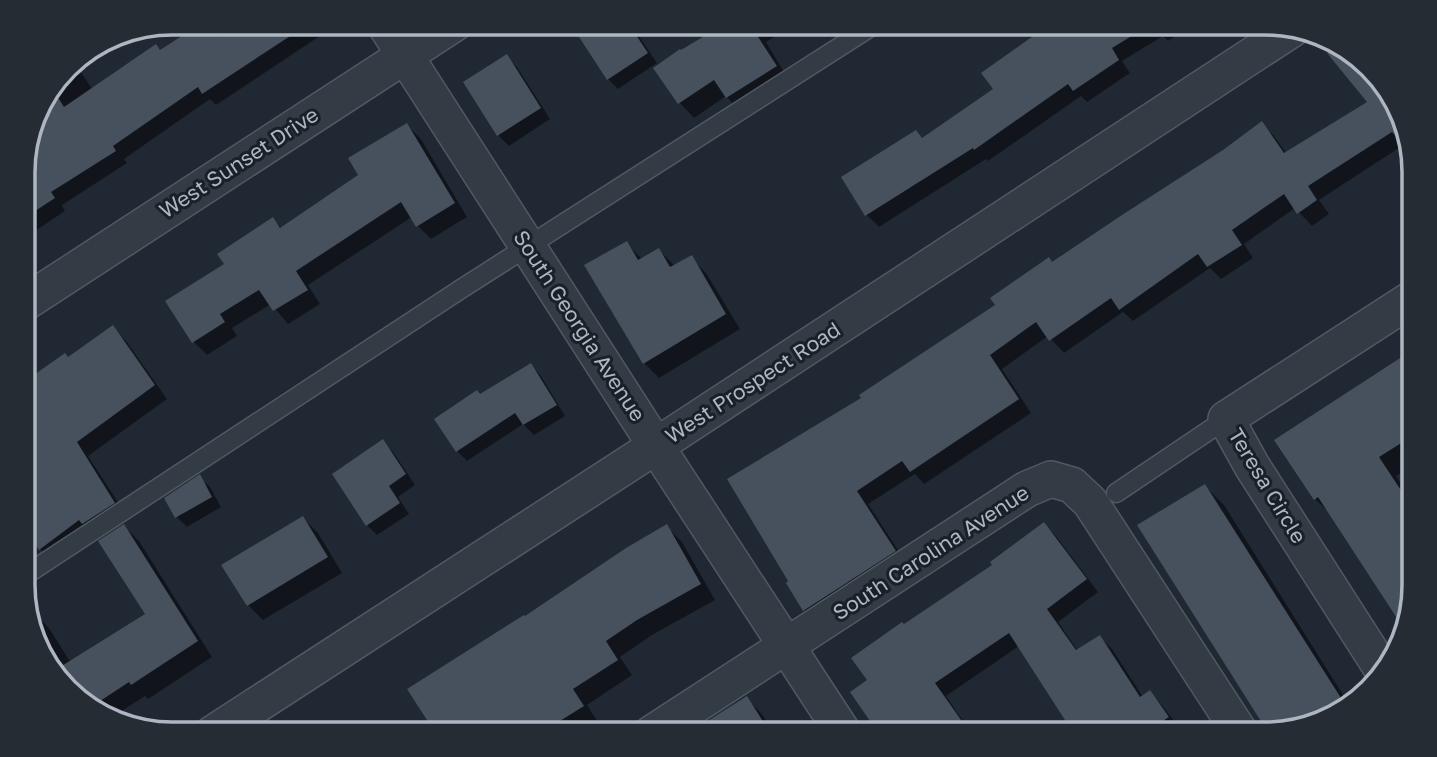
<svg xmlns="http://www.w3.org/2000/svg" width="1437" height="757" viewBox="0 0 1437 757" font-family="'Golos Text',sans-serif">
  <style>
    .shadow { fill: #0007 }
    .building { fill: #47505d }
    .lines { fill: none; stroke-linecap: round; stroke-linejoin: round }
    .lane-casing { stroke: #515962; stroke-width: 21 }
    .street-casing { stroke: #515962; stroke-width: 38 }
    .lane { stroke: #333b44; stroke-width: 18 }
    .street { stroke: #333b44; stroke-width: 35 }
    .labels { text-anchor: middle; stroke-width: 6; stroke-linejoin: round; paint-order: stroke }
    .street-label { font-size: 21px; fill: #adb6c1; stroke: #192028 }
    .rim { fill: none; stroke: #adb6c1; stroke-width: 3.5 }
  </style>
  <rect width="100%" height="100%" fill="#202933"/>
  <path class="shadow" d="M204 23 218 38 241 23H320L326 32 216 105 210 99 124 159 127 163 62 205 65 211 23 239V162L47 95 60 86 57 81 73 61 93 90 161 52Z
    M581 23H630L657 63 618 89 608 79 575 27Z
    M729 23H797L766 42 790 82 741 112 726 96 694 118 680 103 656 68Z
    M1031 23H1196L1168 41 1163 36 1122 61 1130 73 1087 102 1081 96 988 161 986 159 879 227 867 215 843 178 916 132 923 139 995 89 1038 34Z
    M507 57 517 67 550 119 509 146 498 135 465 83Z
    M1389 89 1412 149 1405 144 1319 200 1329 214 1312 226 1295 208 1244 244 1253 258 1221 279 1210 268 1133 321 1123 312 1064 353 1048 336 1002 369 1031 413 924 484 915 474 868 504 907 564 817 623 804 610 863 398 1053 264 1224 151 1261 123 1274 136 1287 154Z
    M407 125 421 139 467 217 431 239 417 225 412 217 308 285 320 304 288 324 271 304 232 328 237 336 207 355 194 342 226 265 273 220 282 228 360 176Z
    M626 243 641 258 659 250 674 265 691 258 706 273 740 329 659 378 644 363Z
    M113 328 126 341 167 399 88 456 127 516 53 562 40 549 27 532 24 534V384L65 355 68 359Z
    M1414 351V465L1396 476 1414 503V585L1404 627 1331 514 1315 499Z
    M531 365 541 376 565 416 534 435 523 424 467 461 457 451 481 395Z
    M383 442 393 452 415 485 398 497 409 514 377 535 367 525Z
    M199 477 210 487 221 507 187 527 177 517Z
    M1205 486 1224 505 1350 706 1347 709 1274 734Z
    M303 518 318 533 342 573 263 620 248 605Z
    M1044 524 1056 536 1098 592 1058 622 1078 651 1100 637 1112 649 1143 697 1150 692 1162 705 1180 729 1173 734H1076L1019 646 946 696 972 734H908L869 681 904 626 995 565Z
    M124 526 139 541 212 657 148 699 145 696 109 719H106L53 675 29 616 34 613 49 628 71 663 148 615Z
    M667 527 682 542 715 600 652 635 620 657 632 675 587 705 598 722 579 734H438L409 689Z
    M746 698 761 713 775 734H700L697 730Z
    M367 728 374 734H357Z"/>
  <path class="building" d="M202 23H206L216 37 238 23H310L202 94 198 87 113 146 116 151 51 192 55 198 23 219V162L38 106 52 88 64 107 156 44 160 50Z
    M570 23H628L648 53 607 80Z
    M726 23H749L777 66 726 98 714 80 678 104 653 68 680 49 681 50Z
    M1029 23H1153L1112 48 1119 60 1073 91 1068 84 974 150 973 148 865 216 841 177 916 130 922 138 993 89 981 73 1036 34Z
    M1337 43 1389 89 1411 149 1408 151 1392 132 1308 186 1317 200 1297 214 1284 194 1232 230 1242 245 1207 267 1198 254 1119 310 1111 298 1049 341 1036 322 990 355 1019 399 910 472 902 461 857 491 896 551 803 611 786 583 788 581 727 479 861 398 859 395 995 305 990 298 1049 257 1052 262 1122 215 1223 150 1262 121 1284 153 1367 102 1327 53Z
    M507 54 541 108 497 136 463 82Z
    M407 123 455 203 416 227 401 202 296 271 308 290 273 311 259 290 220 314 225 322 192 343 165 301 224 264 217 254 273 217 280 228 358 175 348 158Z
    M627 241 638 260 659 248 670 267 692 255 726 314 643 364 584 265Z
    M113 325 155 385 77 442 115 503 82 524 79 520 39 550 24 530V382L65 353 68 357Z
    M1414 349V435L1379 457 1414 510V585L1404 629 1318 497 1314 500 1274 440Z
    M531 363 557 405 523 425 515 413 456 452 434 419 477 390 480 394Z
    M383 439 406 474 389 486 400 503 366 526 332 474Z
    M200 474 212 497 175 518 164 498Z
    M1205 484 1348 709H1347L1274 734H1269L1137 525Z
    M303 516 328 557 247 606 221 565Z
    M1044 522 1087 579 1047 609 1076 650 1100 635 1140 697 1150 690 1169 717 1161 722 1170 734H1074L1009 633 935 683 971 734H879L850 692 867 680 851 658 902 622 904 624 992 565 990 562Z
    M124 524 198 641 131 685 129 682 91 707 53 675 52 672 145 614 98 541Z
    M667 524 701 584 637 620 606 641 618 660 573 689 584 706 539 734H436L407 689 524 615 525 616 626 548Z
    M747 696 771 734H698L695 729Z"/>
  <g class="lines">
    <g class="lane-casing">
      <path id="lane" d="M1116 493 1226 419
        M24 576 461 289 877 23"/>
    </g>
    <g class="street-casing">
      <path id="street" d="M384 23 656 446 844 734
        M23 304 455 23
        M1382 669 1252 466 1226 419 1413 298
        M212 734 656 446 1292 29
        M651 734 1027 489 1051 479 1072 485 1090 502 1241 734"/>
    </g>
    <use href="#lane" class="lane"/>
    <use href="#street" class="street"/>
  </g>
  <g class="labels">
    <g class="street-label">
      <text transform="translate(239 163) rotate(-33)" y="7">West Sunset Drive</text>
      <text transform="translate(579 326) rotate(57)" y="7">South Georgia Avenue</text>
      <text transform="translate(753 383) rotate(-33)" y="7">West Prospect Road</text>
      <text transform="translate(1267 486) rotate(59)" y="7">Teresa Circle</text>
      <text transform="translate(931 553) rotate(-33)" y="7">South Carolina Avenue</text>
    </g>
  </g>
  <path d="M0 0H1437V757H0ZM172 35H1265A137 137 0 0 1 1402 172V585A137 137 0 0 1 1265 722H172A137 137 0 0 1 35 585V172A137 137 0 0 1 172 35Z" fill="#252c34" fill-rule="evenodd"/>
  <path class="rim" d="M172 35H1265A137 137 0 0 1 1402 172V585A137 137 0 0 1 1265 722H172A137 137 0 0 1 35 585V172A137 137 0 0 1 172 35Z"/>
</svg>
